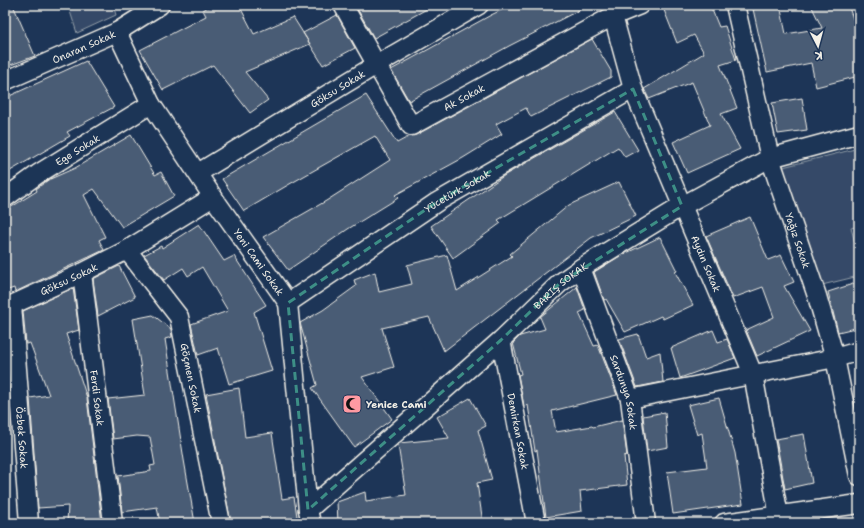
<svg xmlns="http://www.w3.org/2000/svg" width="864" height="528" viewBox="0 0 864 528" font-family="'Shantell Sans',sans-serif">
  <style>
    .green { fill: #354a67; stroke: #949ea8 }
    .building { fill: #485b74; stroke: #f4f1e8 }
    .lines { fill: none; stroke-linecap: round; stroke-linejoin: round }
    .street-casing { stroke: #f4f1e8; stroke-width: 21 }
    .street { stroke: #1d3557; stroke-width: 18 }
    .marked { fill: none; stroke: #3d8f86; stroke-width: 3; stroke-dasharray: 8 5; stroke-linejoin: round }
    .labels { text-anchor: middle; stroke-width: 3; stroke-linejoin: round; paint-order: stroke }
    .street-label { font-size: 10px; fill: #f4f1e8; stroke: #1d3557 }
    .poi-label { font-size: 10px; font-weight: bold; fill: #f4f1e8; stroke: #1d3557; text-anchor: start }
  </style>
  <rect width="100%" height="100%" fill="#1d3557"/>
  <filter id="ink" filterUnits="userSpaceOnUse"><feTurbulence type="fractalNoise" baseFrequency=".025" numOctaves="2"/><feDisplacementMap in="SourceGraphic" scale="8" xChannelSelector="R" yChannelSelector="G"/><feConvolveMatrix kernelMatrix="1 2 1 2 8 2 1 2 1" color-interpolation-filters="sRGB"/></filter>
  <g filter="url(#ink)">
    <path class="green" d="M68 5H113L116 15 77 33Z
      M859 148V226L851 228 859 258V276L822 285 783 167Z"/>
    <path class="building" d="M5 5H13L35 56 5 67Z
      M212 5H239L254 34 293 17 310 44 245 72 268 100 250 113 213 65 163 90 140 50 206 16 203 10Z
      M355 5H434L374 38Z
      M512 5H589L509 46 409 101 391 70 491 15Z
      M662 5H710L719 27 725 26 736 60 720 65 737 108 721 114 740 149 687 173 673 142 710 125 692 82 649 99 644 89 704 53 694 35 677 43Z
      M776 5H780L786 34 822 28 811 5H848L859 35V76L816 87 811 63 767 72 753 9Z
      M337 15 355 48 323 65 303 33Z
      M592 39 611 71V77L531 117 526 108 496 124 502 134 463 158 395 195 398 198 348 229 288 270 263 237 326 201 390 160 375 136 288 185 244 211 222 179 366 95 397 143 410 136 416 135Z
      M86 61 114 107 67 132 70 136 5 174V98Z
      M802 98 807 130 778 134 772 103Z
      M615 112 638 150 625 157 618 147 498 220 501 223 453 258 431 226 505 175Z
      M131 135 155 175 161 172 174 196 122 227 94 189 84 195 105 237 99 240 104 250 15 292 14 288 5 291V211L37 191 36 189 48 180 75 168Z
      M619 182 636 216 591 238 444 351 429 317 382 328 394 367 362 377 392 419 354 447 312 388 317 385 300 323 323 310 356 286 354 280 375 272 379 292 412 284 407 265 447 255 457 291 512 256 510 254 569 205Z
      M750 217 768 260 781 255 794 282 784 286 810 331 757 356 746 330 774 317 763 287 733 298 706 236Z
      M199 224 224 261 234 256 266 305 254 312 272 371 229 384 218 348 198 355 191 324 228 311 202 267 188 276 183 268 164 280 144 255 161 246 162 248Z
      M660 237 677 271 675 272 693 305 663 319 661 316 625 332 606 299 604 300 594 272 620 256Z
      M119 266 135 297 98 316 93 279Z
      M859 282V327L838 332 828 292Z
      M577 287 585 310 579 313 594 346 598 345 617 395 552 411 556 432 592 426 593 427 622 420 627 455 624 456 627 485 580 491 582 511 546 517 537 450 535 451 528 405 524 406 518 375 521 374 513 343 520 336 545 329 540 317Z
      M73 288 79 330 66 334 87 398 102 523H67L68 506 38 508 30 398 49 395 30 343 26 344 23 311Z
      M153 315 171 329 172 337 165 339 184 460 195 523H160L157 507 122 512 118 476 151 471 150 466 155 465 150 437 137 436 113 439 108 399 145 395 133 319Z
      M713 330 718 342 727 339 735 358 680 378 671 348Z
      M638 334 646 357 660 352 663 382 637 387 619 339Z
      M239 388 245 437 272 433 282 499 294 497 298 523H231L206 394Z
      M470 398 486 426 478 430 492 480 477 483 483 523H338L337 502 365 492 366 501 406 495 398 445 399 443 449 438 437 417Z
      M719 398 735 453 743 504 673 514 667 472 707 467 702 433 697 435 688 405Z
      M665 412 668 447 647 451 643 416Z
      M804 434 812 483 785 489 776 439Z"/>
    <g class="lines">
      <g class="street-casing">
        <g id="street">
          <path id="s1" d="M343 5 411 126 613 16 640 5"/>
          <path id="s2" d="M735 5 770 158 817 296 835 358 859 476"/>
          <path id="s3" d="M613 16 633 89 753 374 779 516"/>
          <path id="s4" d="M117 32 151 104 213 197 288 303 308 510 311 523"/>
          <path id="s5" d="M5 81 117 32 160 5"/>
          <path id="s6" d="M198 173 376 65 479 5"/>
          <path id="s7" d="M5 198 38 174 151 104"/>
          <path id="s8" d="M127 250 179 317 221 523"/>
          <path id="s9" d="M581 268 630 399 646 523"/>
          <path id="s10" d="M82 273 113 523"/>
          <path id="s11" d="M288 303 437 202 633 89"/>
          <path id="s12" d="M12 305 29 523"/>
          <path id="s13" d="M5 308 82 273 127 250 213 197"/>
          <path id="s14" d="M501 340 536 523"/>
          <path d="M630 399 835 358 859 351"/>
          <path id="s15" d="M308 510 501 340 560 283 581 268 682 206 770 158 859 134"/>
          <path d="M724 523 859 504"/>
        </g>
      </g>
      <use href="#street" class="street"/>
    </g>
  </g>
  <path class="marked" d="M633 89 682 206 560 283 501 340 308 510 288 303 437 202Z"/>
  <defs>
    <g id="mosque-square" transform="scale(1)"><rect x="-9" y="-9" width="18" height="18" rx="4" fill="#ff9aa2" stroke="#1d3557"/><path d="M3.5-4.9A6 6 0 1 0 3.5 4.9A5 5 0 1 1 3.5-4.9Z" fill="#111"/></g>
  </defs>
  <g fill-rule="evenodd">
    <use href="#mosque-square" x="352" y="404"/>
  </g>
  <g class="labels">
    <g class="street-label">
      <text dy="4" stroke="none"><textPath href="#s5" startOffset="86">Onaran Sokak</textPath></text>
      <text dy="4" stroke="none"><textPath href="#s6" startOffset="163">Göksu Sokak</textPath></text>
      <text dy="4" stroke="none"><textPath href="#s1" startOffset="199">Ak Sokak</textPath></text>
      <text dy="4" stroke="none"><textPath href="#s7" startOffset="87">Ege Sokak</textPath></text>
      <text dy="4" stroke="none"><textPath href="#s11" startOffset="203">Yücetürk Sokak</textPath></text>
      <text dy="4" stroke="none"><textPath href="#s2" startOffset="244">Yağız Sokak</textPath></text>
      <text dy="4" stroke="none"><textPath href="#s4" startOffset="271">Yeni Cami Sokak</textPath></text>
      <text dy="4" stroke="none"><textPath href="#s3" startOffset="265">Aydın Sokak</textPath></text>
      <text dy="4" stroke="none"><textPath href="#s13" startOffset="70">Göksu Sokak</textPath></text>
      <text dy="4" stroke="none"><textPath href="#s15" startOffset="338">BARIŞ SOKAK</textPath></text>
      <text dy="4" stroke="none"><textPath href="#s8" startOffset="147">Göçmen Sokak</textPath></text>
      <text dy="4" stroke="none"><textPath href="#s9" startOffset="132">Sardunya Sokak</textPath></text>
      <text dy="4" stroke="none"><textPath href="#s10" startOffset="126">Ferdi Sokak</textPath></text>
      <text dy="4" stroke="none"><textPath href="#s14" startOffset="93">Demirkan Sokak</textPath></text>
      <text dy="4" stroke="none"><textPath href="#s12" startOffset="133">Özbek Sokak</textPath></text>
    </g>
    <g class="poi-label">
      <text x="366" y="408">Yenice Cami</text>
    </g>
  </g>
  <rect width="864" height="528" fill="none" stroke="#1d3557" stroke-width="20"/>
  <rect x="10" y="10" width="844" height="508" fill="none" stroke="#f4f1e8" stroke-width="1.5" filter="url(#ink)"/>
  <g transform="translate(818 46) rotate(174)" stroke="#1d3557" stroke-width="3" paint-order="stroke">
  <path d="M0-3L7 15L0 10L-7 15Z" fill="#f4f1e8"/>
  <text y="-6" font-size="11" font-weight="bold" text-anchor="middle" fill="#f4f1e8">K</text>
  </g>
</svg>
